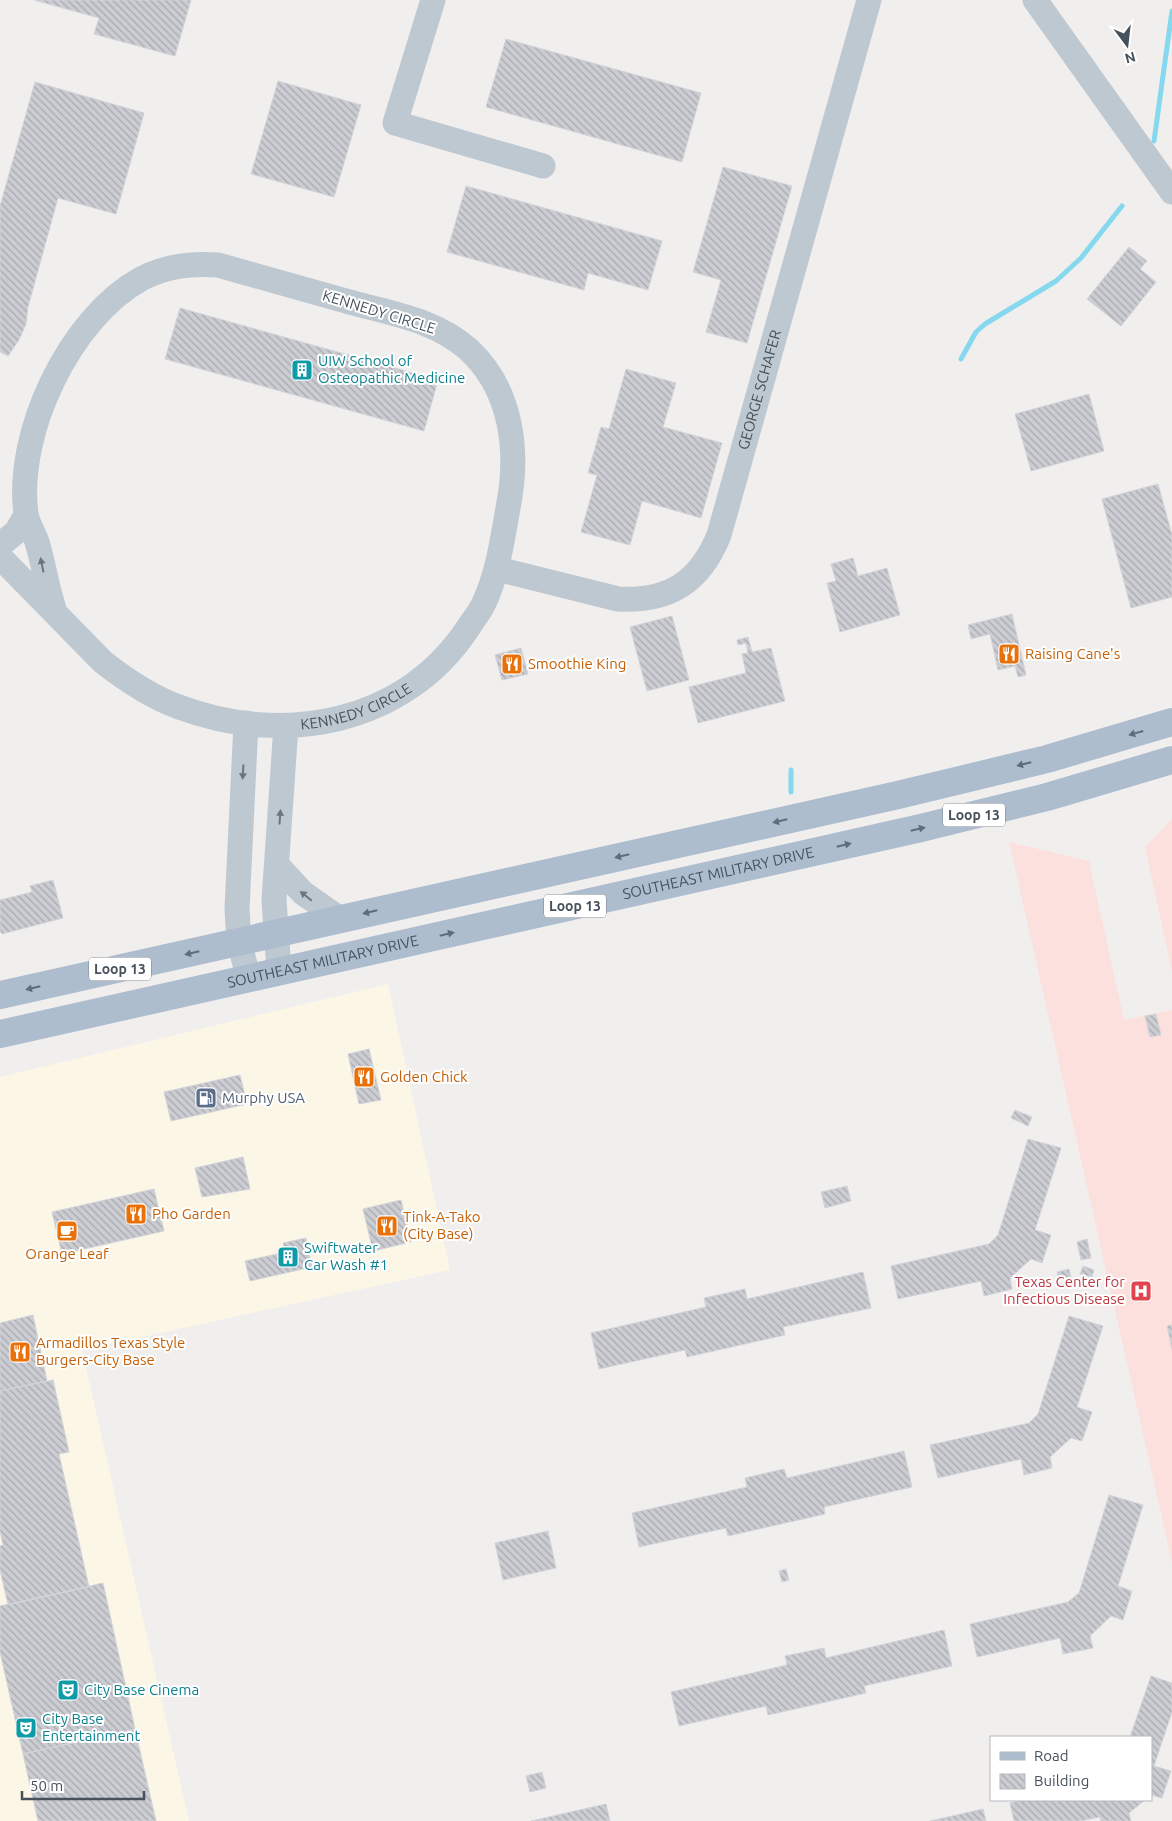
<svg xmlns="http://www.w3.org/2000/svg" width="1172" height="1821" viewBox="0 0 1172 1821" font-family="Ubuntu,sans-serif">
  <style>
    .commercial { fill: #fcf6e6 }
    .medical { fill: #fce0dd }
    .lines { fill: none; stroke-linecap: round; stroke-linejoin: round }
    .stream { stroke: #86d8ef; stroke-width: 5 }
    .building { fill: url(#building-back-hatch); stroke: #d2d4da }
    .minor { stroke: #bec8d1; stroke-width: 25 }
    .major { stroke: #adbdce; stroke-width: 28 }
    .oneway { fill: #6a757f }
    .oneway2 { fill: #606c78 }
    .labels { text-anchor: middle; stroke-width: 4; stroke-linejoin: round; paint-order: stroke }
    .shield { fill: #fff; stroke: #7e858d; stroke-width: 1 }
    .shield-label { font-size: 14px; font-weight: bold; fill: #46515c }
    .street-label { font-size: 15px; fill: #46515c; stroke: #fff }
    .culture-label { font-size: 15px; fill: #0d838f; stroke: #fff; text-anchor: start }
    .food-label { font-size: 15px; fill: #c56008; stroke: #fff; text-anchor: start }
    .service-label { font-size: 15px; fill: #4e5e75; stroke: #fff; text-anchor: start }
    .health-label { font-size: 15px; fill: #be3a42; stroke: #fff; text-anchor: end }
  </style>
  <defs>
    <pattern id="building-back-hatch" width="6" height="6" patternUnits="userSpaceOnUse" patternTransform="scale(1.25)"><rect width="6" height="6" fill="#cbcdd3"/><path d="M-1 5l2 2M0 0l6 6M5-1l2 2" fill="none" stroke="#a7a9ae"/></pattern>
  </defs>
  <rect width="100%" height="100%" fill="#f1eeee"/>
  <path class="commercial" d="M388 984 450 1270 82 1350 189 1821H0V1077Z"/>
  <path class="medical" d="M1172 819V971L1145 847Z
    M1009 842 1089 861 1124 1020 1172 1010V1562Z"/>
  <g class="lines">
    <path class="stream" d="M1154 141 1172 11
      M961 359 976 332 985 324 1056 281 1081 258 1122 206
      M791 770V792"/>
  </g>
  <path class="building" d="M34 0H191L175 56 94 34 99 18Z
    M506 39 701 93 682 162 486 107Z
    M278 81 361 105 334 197 251 174Z
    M35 82 144 113 116 214 58 198 28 307 26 324 19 340 8 356 0 352V206Z
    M723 167 792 186 747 343 706 332 721 280 693 272Z
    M466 186 662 241 648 290 588 273 584 290 447 252Z
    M1129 247 1147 261 1140 269 1156 282 1121 326 1087 299Z
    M180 308 438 380 424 431 165 359Z
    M626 369 676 383 663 427 722 443 701 518 642 501 630 545 581 532 597 475 588 473 601 427 609 429Z
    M1089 394 1104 451 1031 471 1015 414Z
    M1158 484 1172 535V597L1131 608 1102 499Z
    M853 558 858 576 887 568 900 615 840 632 827 583 836 581 831 564Z
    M1012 614 1026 675 1018 677 1015 666 998 670 990 634 971 639 968 625Z
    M672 616 689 680 647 691 630 627Z
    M748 637 752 652 771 648 785 701 698 723 689 687 746 673 742 654 748 653 746 643 738 645 737 640Z
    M521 648 528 674 502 680 495 655Z
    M53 880 63 918 2 934 0 931V900L32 892 30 886Z
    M1156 1014 1161 1035 1150 1037 1145 1016Z
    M369 1049 381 1100 359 1104 348 1054Z
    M240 1075 247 1104 171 1121 164 1092Z
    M1015 1110 1032 1117 1028 1126 1011 1118Z
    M1028 1139 1061 1148 1035 1230 1051 1235 1042 1263 1031 1259 1010 1278 1012 1289 984 1296 981 1281 898 1299 891 1266 989 1244 998 1235Z
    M243 1157 250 1189 202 1197 195 1168Z
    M847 1186 851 1201 825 1208 821 1192Z
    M154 1189 164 1231 62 1254 52 1212Z
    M401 1200 411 1242 373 1251 363 1209Z
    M306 1238 312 1267 250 1281 245 1261 286 1252 283 1243Z
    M1087 1239 1091 1258 1081 1260 1077 1242Z
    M1083 1266 1094 1270 1092 1277 1080 1274Z
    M1069 1269 1071 1277 1059 1279 1057 1272Z
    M863 1272 871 1308 783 1327 785 1335 687 1357 685 1350 599 1369 591 1333 706 1307 704 1298 745 1289 747 1299Z
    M33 1315 47 1381 0 1391V1323Z
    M1069 1316 1103 1326 1077 1407 1092 1412 1082 1441 1071 1438 1050 1457 1052 1468 1024 1475 1021 1459 938 1478 930 1445 1029 1423 1038 1414Z
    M1172 1325V1349L1167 1326Z
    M53 1380 69 1452 59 1454 89 1587 8 1605 0 1570V1546L3 1545 0 1531V1391Z
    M904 1451 912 1487 824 1507 825 1514 728 1536 726 1528 639 1547 632 1513 747 1487 745 1478 784 1469 787 1478Z
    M1109 1495 1143 1505 1118 1586 1132 1591 1123 1620 1111 1616 1090 1636 1093 1648 1063 1654 1060 1638 977 1657 970 1624 1068 1602 1079 1593Z
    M548 1531 556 1568 503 1580 495 1543Z
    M786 1569 789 1580 782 1582 779 1571Z
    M103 1583 135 1729 23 1754 0 1652V1606Z
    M944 1630 952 1666 864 1686 866 1693 768 1715 766 1706 679 1726 671 1692 787 1665 785 1656 824 1648 826 1658Z
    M1151 1676 1172 1683V1712L1154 1766 1171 1771 1162 1798 1151 1795V1737H1130Z
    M135 1729 156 1821H38L23 1754Z
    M542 1772 546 1788 530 1792 526 1776Z
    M1023 1800H1145L1129 1813 1131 1821H1101L1100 1817 1080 1821H1014L1010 1803Z
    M606 1804 610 1821H531Z
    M983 1809 986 1821H930Z"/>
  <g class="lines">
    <g class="minor">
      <path d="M433 0 395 123 543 166"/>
      <path d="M1035 0 1172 192"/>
      <path d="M0 545 16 532 26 515"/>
      <path id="s1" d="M0 557 103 662C126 680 151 697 179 707 283 746 404 725 468 628 473 620 480 612 484 603 498 573 502 541 508 508 519 453 513 390 468 349 434 319 388 313 346 301 303 289 261 277 218 265 191 263 165 266 141 279 70 318 15 433 26 514 27 523 34 533 37 542 44 565 47 589 55 612"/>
      <path id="s2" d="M497 569 618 599C669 602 700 582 719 535L869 0"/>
      <path d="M246 723 237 909 239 942 249 979"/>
      <path d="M277 865 303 893 340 919"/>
      <path d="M279 971 274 900 286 726"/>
    </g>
    <g class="major">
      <path d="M0 995 898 795 1047 759 1172 722"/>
      <path id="s3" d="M0 1034 921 828 1047 797 1172 760"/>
    </g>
  </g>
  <defs><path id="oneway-solid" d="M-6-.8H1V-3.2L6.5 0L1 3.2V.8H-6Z" transform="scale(1.25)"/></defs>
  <g class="oneway">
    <use href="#oneway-solid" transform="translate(42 565) rotate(-102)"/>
    <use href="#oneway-solid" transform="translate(243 772) rotate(93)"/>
    <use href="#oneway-solid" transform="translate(280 817) rotate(-86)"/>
    <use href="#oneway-solid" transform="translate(306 896) rotate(-141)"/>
  </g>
  <g class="oneway2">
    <use href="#oneway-solid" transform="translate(1136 733) rotate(164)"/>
    <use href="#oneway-solid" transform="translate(1024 764) rotate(166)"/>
    <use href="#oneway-solid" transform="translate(780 821) rotate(167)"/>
    <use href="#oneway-solid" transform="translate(918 829) rotate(-13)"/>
    <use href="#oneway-solid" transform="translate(844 845) rotate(-13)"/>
    <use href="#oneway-solid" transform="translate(622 856) rotate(167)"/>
    <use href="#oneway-solid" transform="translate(370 912) rotate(167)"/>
    <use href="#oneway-solid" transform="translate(447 934) rotate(-13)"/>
    <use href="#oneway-solid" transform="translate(192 953) rotate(167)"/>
    <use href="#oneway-solid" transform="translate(33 988) rotate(167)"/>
  </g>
  <defs>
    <g id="building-square" transform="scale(1.125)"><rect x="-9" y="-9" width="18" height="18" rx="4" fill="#0f9aa8" stroke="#fff"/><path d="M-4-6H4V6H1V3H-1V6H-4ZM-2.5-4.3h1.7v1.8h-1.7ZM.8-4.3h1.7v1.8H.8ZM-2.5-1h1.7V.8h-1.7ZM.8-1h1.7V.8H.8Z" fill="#fff"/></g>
    <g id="restaurant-square" transform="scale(1.125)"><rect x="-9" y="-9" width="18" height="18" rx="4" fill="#e8710a" stroke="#fff"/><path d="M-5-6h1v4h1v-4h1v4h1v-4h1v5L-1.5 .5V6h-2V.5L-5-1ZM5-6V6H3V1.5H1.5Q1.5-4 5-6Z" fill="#fff"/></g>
    <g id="fuel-square" transform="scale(1.125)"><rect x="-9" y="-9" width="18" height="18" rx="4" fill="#5c6f8a" stroke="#fff"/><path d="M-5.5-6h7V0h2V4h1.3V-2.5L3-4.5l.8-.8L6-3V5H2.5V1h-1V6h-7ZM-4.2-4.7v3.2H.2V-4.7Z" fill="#fff"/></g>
    <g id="cafe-square" transform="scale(1.125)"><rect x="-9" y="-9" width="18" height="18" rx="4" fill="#e8710a" stroke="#fff"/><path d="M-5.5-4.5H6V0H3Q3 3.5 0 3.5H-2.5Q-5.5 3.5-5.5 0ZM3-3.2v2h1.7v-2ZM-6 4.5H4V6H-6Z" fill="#fff"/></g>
    <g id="hospital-square" transform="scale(1.125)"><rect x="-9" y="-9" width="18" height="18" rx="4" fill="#e0444e" stroke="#fff"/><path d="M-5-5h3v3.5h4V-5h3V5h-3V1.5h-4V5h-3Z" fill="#fff"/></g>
    <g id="theatre-square" transform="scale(1.125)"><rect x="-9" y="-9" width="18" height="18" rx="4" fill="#0f9aa8" stroke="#fff"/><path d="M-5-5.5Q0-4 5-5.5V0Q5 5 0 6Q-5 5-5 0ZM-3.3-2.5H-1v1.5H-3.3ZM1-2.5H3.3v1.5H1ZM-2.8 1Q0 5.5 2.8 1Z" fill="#fff"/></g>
  </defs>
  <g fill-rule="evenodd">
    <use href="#building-square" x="302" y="370"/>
    <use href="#restaurant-square" x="1009" y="654"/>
    <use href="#restaurant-square" x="512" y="664"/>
    <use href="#restaurant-square" x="364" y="1077"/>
    <use href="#fuel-square" x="206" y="1098"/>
    <use href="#restaurant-square" x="136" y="1214"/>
    <use href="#restaurant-square" x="387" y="1226"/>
    <use href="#cafe-square" x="67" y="1231"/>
    <use href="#building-square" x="288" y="1257"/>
    <use href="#hospital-square" x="1141" y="1291"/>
    <use href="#restaurant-square" x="20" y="1352"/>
    <use href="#theatre-square" x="68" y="1690"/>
    <use href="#theatre-square" x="26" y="1728"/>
  </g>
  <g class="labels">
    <g class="shield">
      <rect x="943" y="803.5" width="62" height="23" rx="4"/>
      <rect x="544" y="894.5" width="62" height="23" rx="4"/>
      <rect x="89" y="957.5" width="62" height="23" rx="4"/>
    </g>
    <g class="shield-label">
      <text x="974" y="820">Loop 13</text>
      <text x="575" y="911">Loop 13</text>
      <text x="120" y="974">Loop 13</text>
    </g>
    <g class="street-label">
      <text transform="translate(379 312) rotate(17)" y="5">KENNEDY CIRCLE</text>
      <text dy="5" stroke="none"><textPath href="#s2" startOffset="405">GEORGE SCHAFER</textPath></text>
      <text dy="5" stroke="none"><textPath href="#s1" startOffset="418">KENNEDY CIRCLE</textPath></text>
      <text dy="5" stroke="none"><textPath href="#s3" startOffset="736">SOUTHEAST MILITARY DRIVE</textPath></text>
      <text dy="5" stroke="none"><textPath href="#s3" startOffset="331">SOUTHEAST MILITARY DRIVE</textPath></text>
    </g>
    <g class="culture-label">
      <text x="318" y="366">UIW School of<tspan x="318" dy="17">Osteopathic Medicine</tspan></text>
      <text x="304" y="1253">Swiftwater<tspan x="304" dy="17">Car Wash #1</tspan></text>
      <text x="84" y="1695">City Base Cinema</text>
      <text x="42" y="1724">City Base<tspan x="42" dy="17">Entertainment</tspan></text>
    </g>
    <g class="food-label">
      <text x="1025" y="659">Raising Cane's</text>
      <text x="528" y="669">Smoothie King</text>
      <text x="380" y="1082">Golden Chick</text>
      <text x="152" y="1219">Pho Garden</text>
      <text x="403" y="1222">Tink-A-Tako<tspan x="403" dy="17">(City Base)</tspan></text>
      <text x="67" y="1259" text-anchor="middle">Orange Leaf</text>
      <text x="36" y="1348">Armadillos Texas Style<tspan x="36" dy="17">Burgers-City Base</tspan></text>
    </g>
    <g class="service-label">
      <text x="222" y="1103">Murphy USA</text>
    </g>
    <g class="health-label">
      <text x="1125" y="1287">Texas Center for<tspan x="1125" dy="17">Infectious Disease</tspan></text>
    </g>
  </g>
  <rect x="990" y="1736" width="162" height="65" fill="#ffffff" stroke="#b5b9be"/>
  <rect x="1000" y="1752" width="25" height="8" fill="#adbdce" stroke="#b5b9be"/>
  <text x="1034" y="1761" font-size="15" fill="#46515c">Road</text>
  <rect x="1000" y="1774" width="25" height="15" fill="url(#building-back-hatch)" stroke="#b5b9be"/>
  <text x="1034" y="1786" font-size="15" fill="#46515c">Building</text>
  <g transform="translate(1127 45) rotate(165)" stroke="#ffffff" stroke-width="4" paint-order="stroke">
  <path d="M0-4L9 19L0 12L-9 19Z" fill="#46515c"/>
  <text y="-8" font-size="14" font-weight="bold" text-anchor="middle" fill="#46515c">N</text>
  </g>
  <path d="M22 1791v8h122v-8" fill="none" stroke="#46515c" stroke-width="2.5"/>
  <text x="30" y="1791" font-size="15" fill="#46515c" stroke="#ffffff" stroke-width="4" paint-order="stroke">50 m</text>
</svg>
